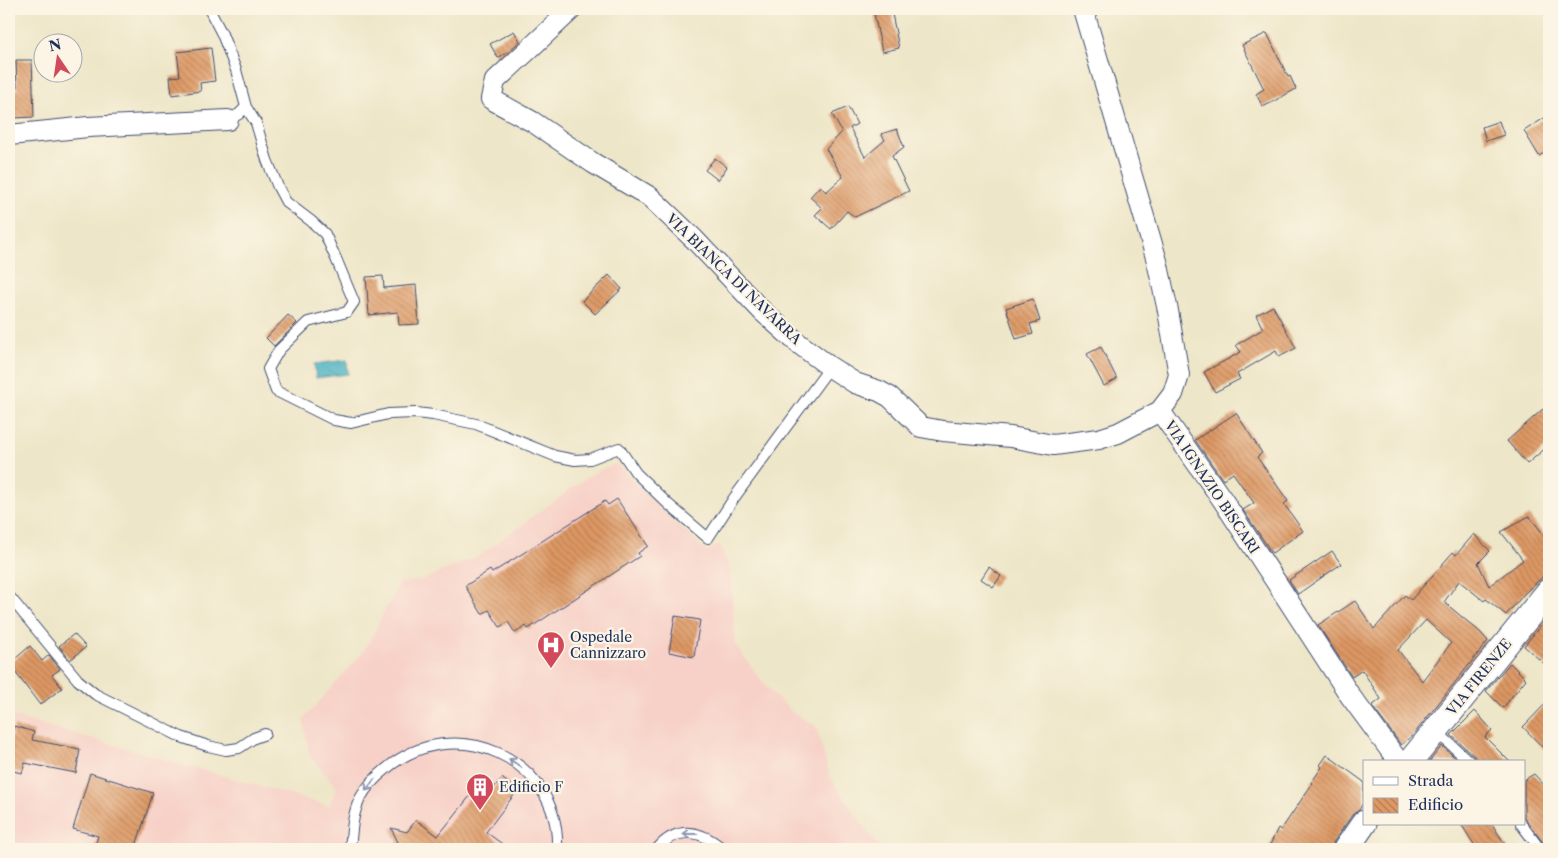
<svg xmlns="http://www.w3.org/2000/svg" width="1558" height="858" viewBox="0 0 1558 858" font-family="'Libre Caslon Text',serif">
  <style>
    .built { fill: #f7d1c8 }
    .water { fill: url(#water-ripples); stroke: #307090 }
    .building { fill: url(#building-back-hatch); fill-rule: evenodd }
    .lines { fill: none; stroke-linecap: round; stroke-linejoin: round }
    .service-casing { stroke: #3b4a6e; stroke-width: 12 }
    .minor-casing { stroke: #3b4a6e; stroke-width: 22 }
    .tertiary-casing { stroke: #3b4a6e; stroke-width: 27 }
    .service { stroke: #fff; stroke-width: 10 }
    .minor { stroke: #fff; stroke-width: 20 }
    .tertiary { stroke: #fff; stroke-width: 25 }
    .oneway { stroke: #8d97ae }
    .labels { text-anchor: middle; stroke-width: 4.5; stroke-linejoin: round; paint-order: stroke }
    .street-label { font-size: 14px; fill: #1b2f5e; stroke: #fcf5e5 }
    .poi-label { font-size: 14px; fill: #1b2f5e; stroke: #fcf5e5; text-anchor: start }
  </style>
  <defs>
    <pattern id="water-ripples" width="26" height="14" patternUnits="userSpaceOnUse" patternTransform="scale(1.25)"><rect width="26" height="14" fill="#44b0c1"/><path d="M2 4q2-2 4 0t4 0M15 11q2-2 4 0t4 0" fill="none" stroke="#3890a0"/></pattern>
    <pattern id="building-back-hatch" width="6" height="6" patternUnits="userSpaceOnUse" patternTransform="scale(1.25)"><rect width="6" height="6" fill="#de9863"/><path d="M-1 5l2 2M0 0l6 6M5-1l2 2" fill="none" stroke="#b37c55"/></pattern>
  </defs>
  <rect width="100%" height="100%" fill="#fcf5e5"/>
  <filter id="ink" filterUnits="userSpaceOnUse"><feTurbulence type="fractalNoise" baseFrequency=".02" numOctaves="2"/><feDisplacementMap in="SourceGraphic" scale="10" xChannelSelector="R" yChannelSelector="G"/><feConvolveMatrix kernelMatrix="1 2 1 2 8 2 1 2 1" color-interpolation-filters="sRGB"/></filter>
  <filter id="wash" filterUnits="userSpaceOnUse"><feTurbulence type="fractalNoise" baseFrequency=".0096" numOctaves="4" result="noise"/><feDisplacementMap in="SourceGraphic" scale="20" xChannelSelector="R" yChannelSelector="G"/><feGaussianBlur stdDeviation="1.12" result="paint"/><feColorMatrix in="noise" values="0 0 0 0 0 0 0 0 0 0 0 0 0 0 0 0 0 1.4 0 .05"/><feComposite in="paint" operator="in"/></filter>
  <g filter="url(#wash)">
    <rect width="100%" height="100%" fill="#eee6c8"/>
    <path class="built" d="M617 463 660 508 707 551 720 544 730 571 736 646 766 686 792 712 816 726 830 777 880 849H9V715L329 806 337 788 310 756 303 720 363 652 399 584 421 580 479 556 583 480 596 472Z"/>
    <path class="water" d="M347 360 348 374 316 378 314 364Z"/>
    <g id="blocks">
      <path class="building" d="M891 9 899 48 882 52 874 13Z
        M514 31 520 41 509 51 498 58 490 44Z
        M1267 33 1288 77 1290 76 1296 89 1263 107 1256 94 1264 89 1242 45Z
        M211 48 215 81 200 83 201 91 172 95 170 77 180 76 177 52Z
        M16 60H32L34 117 13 118 12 90H17Z
        M848 107 857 124 850 128 865 157 885 140 881 134 897 129 904 147 892 156 909 191 855 217 847 211 831 229 815 215 822 208 810 197 820 186 826 192 843 177 826 149 842 132 832 114Z
        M1549 115V150L1539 156 1524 131Z
        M1499 121 1504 135 1486 141 1482 127Z
        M715 158 727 167 718 180 705 170Z
        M609 275 622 289 595 314 582 301Z
        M383 276 384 288 416 285 419 324 399 325 398 312 369 315 366 277Z
        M1033 299 1040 321 1030 324 1033 334 1016 339 1006 308Z
        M1273 306 1296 348 1279 357 1276 351 1237 374 1240 379 1215 392 1204 372 1241 352 1236 345 1263 329 1256 315Z
        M288 315 297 323 274 346 266 338Z
        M1101 347 1117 379 1104 386 1087 354Z
        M1543 409 1549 416V445L1527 464 1507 441Z
        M1236 413 1262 453 1257 457 1288 501 1284 504 1303 531 1272 553 1243 510 1254 503 1233 473 1223 480 1195 440Z
        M617 499 648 546 638 553 640 556 528 629 526 626 515 633 508 622 500 627 489 610 482 614 465 586 490 570 492 573 605 501 608 505Z
        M1529 516 1549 541V571L1525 593 1506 615 1486 599 1484 601 1459 581 1444 602 1480 632 1488 641 1414 734 1401 745 1372 706 1381 699 1362 670 1352 677 1318 625 1355 601 1374 629 1405 595 1411 600 1453 552 1456 555 1474 534 1490 551 1478 563 1489 586 1523 560 1501 532ZM1426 620 1451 643 1422 681 1398 650Z
        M1332 551 1341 564 1298 594 1289 580Z
        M989 567 1001 576 993 587 981 579Z
        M1549 615V668L1524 646Z
        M675 616 700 620 694 657 669 652Z
        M74 634 86 647 70 660 59 646Z
        M30 646 42 661 49 655 60 669 52 675 62 688 40 705 9 664Z
        M1510 663 1526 679 1503 708 1486 691Z
        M1549 700V754L1523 727Z
        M1475 711 1492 730 1485 737 1510 762H1477L1475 757 1451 735Z
        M14 726 34 732 32 740 80 749 76 773 25 763 22 773 9 770V746Z
        M1442 746 1460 762H1429Z
        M1327 755 1364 782V802L1359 810 1352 815 1334 841 1332 849H1268L1278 828 1281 830 1312 784 1311 783 1322 767 1320 765Z
        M90 773 153 793 135 849H94L98 836 73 829Z
        M1534 774 1549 790V849H1547L1545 845 1524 818V780Z
        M502 778 517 791 486 832 509 849H392L398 842 391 828 407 832 416 820 438 836 482 781 492 790Z
        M1461 824H1492L1508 849H1477Z"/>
    </g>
  </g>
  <g filter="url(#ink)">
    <use href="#blocks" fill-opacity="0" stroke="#3b4a6e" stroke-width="1"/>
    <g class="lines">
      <g class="service-casing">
        <path id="service" d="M209 9 222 34 236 70 246 107 256 123 267 160 278 187 286 202 311 221 325 234 337 261 354 302 347 312 308 322 279 350 268 369 276 391 334 420 351 423 388 414 416 413 433 415 476 424 555 456 575 460 590 459 619 448 636 473 668 504 708 538 734 498 830 367
          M228 120 239 114 246 107
          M9 596 78 680 95 694 181 737 208 746 226 750 239 748 254 738 265 734
          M1436 731 1470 762
          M1521 824 1540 849
          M350 849C352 832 352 813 361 797 367 786 376 777 386 769 454 711 561 758 557 849
          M657 849C678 825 701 830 723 849"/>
      </g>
      <g class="minor-casing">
        <path id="minor" d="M572 9 495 81 491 99 533 122 593 163 650 197 694 239 762 311 798 343 830 367 855 383 879 391 890 397 921 427 943 431 1011 437 1053 445 1099 439 1118 433 1160 411
          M1083 9 1157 261 1168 311 1179 375 1173 394 1160 411 1222 499 1351 697 1399 762
          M9 135 88 127 228 120"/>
      </g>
      <g class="tertiary-casing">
        <path id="tertiary" d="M1410 762 1549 591
          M1346 849 1364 823"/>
      </g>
      <use href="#service" class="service"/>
      <use href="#minor" class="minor"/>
      <use href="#tertiary" class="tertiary"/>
    </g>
    <defs><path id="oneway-shaft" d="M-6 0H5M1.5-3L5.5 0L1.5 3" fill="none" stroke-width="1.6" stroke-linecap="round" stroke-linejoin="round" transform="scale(1.25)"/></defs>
    <g class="oneway">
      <use href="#oneway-shaft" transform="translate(515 763) rotate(-145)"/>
      <use href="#oneway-shaft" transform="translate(370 785) rotate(127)"/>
      <use href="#oneway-shaft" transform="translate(690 834) rotate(-180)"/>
    </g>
  </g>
  <defs>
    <g id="hospital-pin" transform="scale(1.4375)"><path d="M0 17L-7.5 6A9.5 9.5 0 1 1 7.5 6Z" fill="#d1495b" stroke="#fcf5e5"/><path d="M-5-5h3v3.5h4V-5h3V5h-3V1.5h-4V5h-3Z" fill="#fff"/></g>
    <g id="building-pin" transform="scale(1.4375)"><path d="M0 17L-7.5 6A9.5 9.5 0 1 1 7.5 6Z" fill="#d1495b" stroke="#fcf5e5"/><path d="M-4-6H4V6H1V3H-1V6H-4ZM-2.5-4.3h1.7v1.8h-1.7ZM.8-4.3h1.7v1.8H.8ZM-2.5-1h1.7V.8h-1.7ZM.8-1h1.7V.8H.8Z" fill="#fff"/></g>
  </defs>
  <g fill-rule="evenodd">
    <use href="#hospital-pin" x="551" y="645"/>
    <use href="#building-pin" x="480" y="787"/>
  </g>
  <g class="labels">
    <g class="street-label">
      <text transform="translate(734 279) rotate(44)" y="5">VIA BIANCA DI NAVARRA</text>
      <text transform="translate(1212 487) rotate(56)" y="5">VIA IGNAZIO BISCARI</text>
      <text transform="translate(1479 677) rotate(-51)" y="5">VIA FIRENZE</text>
    </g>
    <g class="poi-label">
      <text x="570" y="642">Ospedale<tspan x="570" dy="16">Cannizzaro</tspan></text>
      <text x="499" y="792">Edificio F</text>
    </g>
  </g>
  <rect width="1558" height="858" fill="none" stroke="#fcf5e5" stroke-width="30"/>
  <rect x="1363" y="760" width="162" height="65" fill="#fcf5e5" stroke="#a2a6af"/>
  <rect x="1373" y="777" width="25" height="8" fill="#ffffff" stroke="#a2a6af"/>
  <text x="1408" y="786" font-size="15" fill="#1b2f5e">Strada</text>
  <rect x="1373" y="798" width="25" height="15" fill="url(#building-back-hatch)" stroke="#a2a6af"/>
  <text x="1408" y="810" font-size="15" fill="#1b2f5e">Edificio</text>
  <g transform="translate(58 58) rotate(347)"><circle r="24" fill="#fcf5e5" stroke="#a2a6af"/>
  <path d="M0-4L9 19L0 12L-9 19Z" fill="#d1495b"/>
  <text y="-8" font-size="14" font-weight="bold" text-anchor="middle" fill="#1b2f5e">N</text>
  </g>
</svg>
